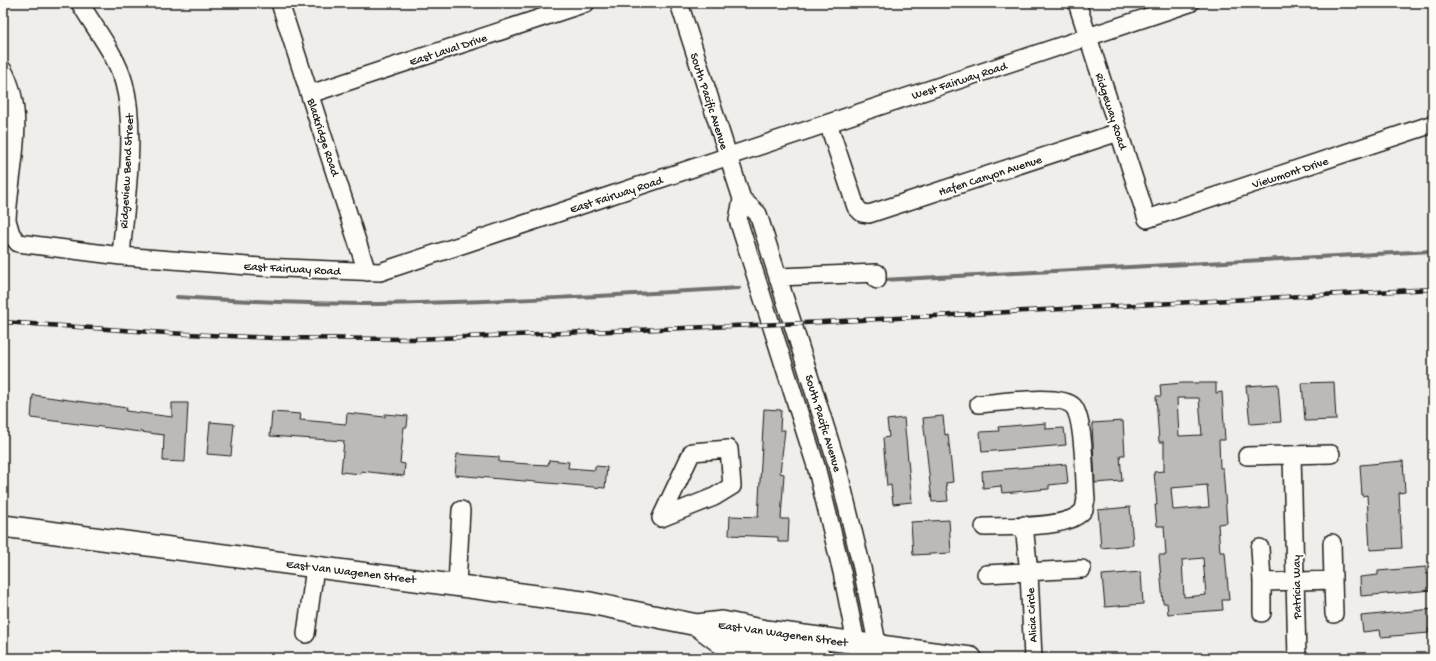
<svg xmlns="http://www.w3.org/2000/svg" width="1436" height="661" viewBox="0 0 1436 661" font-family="'Gochi Hand',sans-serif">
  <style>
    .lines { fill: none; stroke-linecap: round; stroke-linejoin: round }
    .stream { stroke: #706f6d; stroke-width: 4 }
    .building { fill: #bbbab6; stroke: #1c1c1c; fill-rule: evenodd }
    .minor-casing { stroke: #1c1c1c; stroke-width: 20 }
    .major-casing { stroke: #1c1c1c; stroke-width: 24 }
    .minor { stroke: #fdfcf7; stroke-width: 17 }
    .major { stroke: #fdfcf7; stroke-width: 21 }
    .rail-casing { stroke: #1c1c1c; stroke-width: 4.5 }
    .rail { stroke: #fdfcf7; stroke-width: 3; stroke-dasharray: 9; stroke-linecap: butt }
    .labels { text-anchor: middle; stroke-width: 4; stroke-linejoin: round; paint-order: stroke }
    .street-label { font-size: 12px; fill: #1c1c1c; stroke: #fdfcf7 }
  </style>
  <rect width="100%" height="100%" fill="#f0eeea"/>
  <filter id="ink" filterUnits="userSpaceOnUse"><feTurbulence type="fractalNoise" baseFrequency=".025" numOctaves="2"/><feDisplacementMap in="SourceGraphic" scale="8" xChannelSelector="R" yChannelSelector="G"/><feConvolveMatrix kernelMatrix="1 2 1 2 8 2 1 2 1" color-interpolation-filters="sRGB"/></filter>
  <g filter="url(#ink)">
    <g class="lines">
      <path class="stream" d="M882 280 1433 251
        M177 297C244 301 312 304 379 304 499 302 619 295 739 288"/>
    </g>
    <path class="building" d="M1334 382 1336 420 1305 421 1302 383Z
      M1183 383H1216V393L1222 392 1225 440H1219L1220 468H1223L1227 523 1218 524 1220 552H1225L1229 600H1222L1223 610 1168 614 1167 603H1163L1159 555H1166L1164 526H1157L1155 505H1157L1154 472 1164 471V442H1159L1156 396H1161L1160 385ZM1177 398H1199L1202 435 1179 436ZM1207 485 1209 507 1173 510 1171 488ZM1203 558 1206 595 1184 597 1182 560Z
      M1278 384 1281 422 1250 424 1246 386Z
      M33 395 127 408 126 411 172 417V403H188L185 462 163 461 164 435 31 418Z
      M764 409 781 410 780 430H785L780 473 784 474 781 519H789L788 542H778V537L729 535 730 516 758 517Z
      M272 412 301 414 300 420 346 424 347 413 385 417V414L408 416 407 427H404L400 463 405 464 404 476 361 471V474L341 472 344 441 270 436Z
      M943 416 945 435 948 434 953 482 946 483 948 501 932 502 923 418Z
      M904 418 912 502 893 504 891 485 887 486 883 438 889 437 887 420Z
      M1123 421 1125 455H1120L1122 481 1095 483 1092 423Z
      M210 422 234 424 231 456 207 454Z
      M1046 423V429L1064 428 1066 445 982 452 980 432 999 431 998 427Z
      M457 454 499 457V462L529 464 548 465 549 460 569 462 568 468 595 470V466L607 467 605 488 455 475Z
      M1403 461 1405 492 1399 493 1402 548 1370 550 1367 495 1362 496 1360 465Z
      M1066 464 1068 483 1049 485V489L1002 493 1001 486 983 488 982 471Z
      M1130 507 1133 545 1101 548 1098 510Z
      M949 520 951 553 913 555 911 522Z
      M1426 567V574L1433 573V590L1361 596 1360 577 1378 575V571Z
      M1141 572 1143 604 1105 607 1102 575Z
      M1433 609V629H1428L1429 633 1381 637 1380 630 1363 632 1361 616Z"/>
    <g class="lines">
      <g class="minor-casing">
        <path id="minor" d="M80 3C95 29 116 54 124 83 137 131 125 205 121 256
          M280 3 367 272
          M679 3 742 199 738 220 816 466 842 572 859 658
          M1077 3 1147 219 1433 124
          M3 70C28 115 9 171 7 220L11 234 18 243 121 256 261 267 380 272 1190 3
          M310 94 586 3
          M828 123 856 207 862 213 869 214 1119 132
          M742 199 758 214 836 461 862 568 880 658
          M778 277 877 273V280
          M979 404C997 403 1061 393 1073 406 1085 419 1084 480 1086 500 1085 502 1085 506 1084 509 1072 530 1006 526 984 527
          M729 449 732 486 714 497 661 518 692 452Z
          M1292 455 1297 658
          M1247 456 1331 454
          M1024 525 1029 573 1033 658
          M1332 543 1333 580
          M1260 548 1262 582
          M986 574 1082 569
          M457 585 461 510
          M1262 613V582L1333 580 1334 614
          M306 634 315 567"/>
      </g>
      <g class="major-casing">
        <path id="major" d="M3 526 590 603 697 625 722 622 766 631 971 658
          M697 625 721 643 820 658"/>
      </g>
      <use href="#minor" class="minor"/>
      <use href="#major" class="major"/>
      <g class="rail-casing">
        <path id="rail" d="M3 322 167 333 273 338 415 339 804 323 1433 289"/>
      </g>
      <use href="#rail" class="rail"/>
    </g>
  </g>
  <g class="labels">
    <g class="street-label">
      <text transform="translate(448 49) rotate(-18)" y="4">East Laval Drive</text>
      <text transform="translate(959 80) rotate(-18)" y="4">West Fairway Road</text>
      <text transform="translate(710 101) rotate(72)" y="4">South Pacific Avenue</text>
      <text transform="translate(1112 111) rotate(72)" y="4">Ridgeway Road</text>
      <text transform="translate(324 137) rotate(72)" y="4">Blackridge Road</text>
      <text transform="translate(126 171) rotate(-87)" y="4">Ridgeview Bend Street</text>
      <text transform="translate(1290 172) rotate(-18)" y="4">Viewmont Drive</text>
      <text transform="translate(990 175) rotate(-18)" y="4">Hafen Canyon Avenue</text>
      <text transform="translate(616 194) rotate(-18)" y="4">East Fairway Road</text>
      <text transform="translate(292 268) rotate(3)" y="4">East Fairway Road</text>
      <text transform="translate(824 423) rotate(73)" y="4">South Pacific Avenue</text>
      <text transform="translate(351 571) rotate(7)" y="4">East Van Wagenen Street</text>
      <text transform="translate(1296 587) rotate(-91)" y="4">Patricia Way</text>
      <text transform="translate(1031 615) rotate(-93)" y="4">Alicia Circle</text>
      <text transform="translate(783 633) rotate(8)" y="4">East Van Wagenen Street</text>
    </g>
  </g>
  <rect width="1436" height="661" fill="none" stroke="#fdfcf7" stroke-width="16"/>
  <rect x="8" y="8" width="1420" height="645" fill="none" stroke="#1c1c1c" stroke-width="1.5" filter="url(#ink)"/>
</svg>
